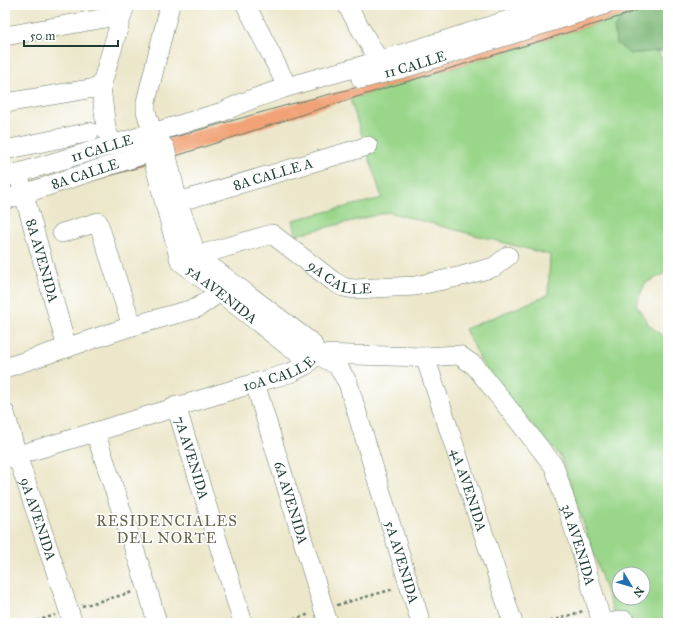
<svg xmlns="http://www.w3.org/2000/svg" width="673" height="628" viewBox="0 0 673 628" font-family="'IM FELL Great Primer',serif">
  <style>
    .green { fill: #9ad68a; stroke: #5c8a5f; fill-rule: evenodd }
    .forest { fill: #7bb776; stroke: #4d7a55 }
    .building { fill: #f1a377 }
    .lines { fill: none; stroke-linecap: round; stroke-linejoin: round }
    .minor-casing { stroke: #677868; stroke-width: 20 }
    .path { stroke: #677868; stroke-width: 2.5; stroke-dasharray: 3 3; stroke-linecap: butt }
    .minor { stroke: #fff; stroke-width: 19 }
    .labels { text-anchor: middle; stroke-width: 3; stroke-linejoin: round; paint-order: stroke }
    .street-label { font-size: 14px; fill: #1f3d34; stroke: #fff }
    .neighbourhood-label { font-size: 15px; letter-spacing: 1px; fill: #68614b; stroke: #fff }
  </style>
  <rect width="100%" height="100%" fill="#fff"/>
  <filter id="ink" filterUnits="userSpaceOnUse"><feTurbulence type="fractalNoise" baseFrequency=".025" numOctaves="2"/><feDisplacementMap in="SourceGraphic" scale="8" xChannelSelector="R" yChannelSelector="G"/><feConvolveMatrix kernelMatrix="1 2 1 2 8 2 1 2 1" color-interpolation-filters="sRGB"/></filter>
  <filter id="wash" filterUnits="userSpaceOnUse"><feTurbulence type="fractalNoise" baseFrequency=".012" numOctaves="4" result="noise"/><feDisplacementMap in="SourceGraphic" scale="16" xChannelSelector="R" yChannelSelector="G"/><feGaussianBlur stdDeviation="0.9" result="paint"/><feColorMatrix in="noise" values="0 0 0 0 0 0 0 0 0 0 0 0 0 0 0 0 0 1.4 0 .05"/><feComposite in="paint" operator="in"/></filter>
  <g filter="url(#wash)">
    <rect width="100%" height="100%" fill="#ece7ca"/>
    <path class="green" d="M625 15 614 27 630 54 658 51 668 72V272L645 283 636 305 649 325 668 340V365L665 372 668 376V623H617L561 457 492 383 465 329 548 295 550 255 388 212 296 235 293 220 382 198 350 99ZM619 574H643V598H619Z"/>
    <path class="forest" d="M650 5H668V52L658 51 630 54 616 43 614 27 625 15Z"/>
    <g id="blocks">
      <path class="building" d="M621 5H650L625 15 350 99 170 158 5 207V190L171 138 291 104 398 77Z"/>
    </g>
  </g>
  <g filter="url(#ink)">
    <use href="#blocks" fill-opacity="0" stroke="#677868" stroke-width="1"/>
    <g class="lines">
      <g class="minor-casing">
        <g id="minor">
          <path id="s1" d="M170 5 146 102V111L152 132 151 151 180 261 292 349 303 355 316 354 425 357 459 355 475 366 554 466 582 554 602 623"/>
          <path d="M246 5 287 86"/>
          <path d="M347 5 379 61"/>
          <path d="M5 36 122 15"/>
          <path id="s2" d="M361 79 411 66 604 5"/>
          <path d="M5 103 101 87"/>
          <path id="s3" d="M152 132 165 148 178 202 197 256 312 343 316 354 337 365 348 383 409 585 421 623"/>
          <path d="M112 145 106 128 101 87 125 5"/>
          <path d="M5 150 90 132"/>
          <path id="s4" d="M18 173 67 348"/>
          <path id="s5" d="M5 177 222 112C273 88 325 77 378 61 438 43 496 24 555 5"/>
          <path id="s6" d="M5 200 163 148"/>
          <path id="s7" d="M178 202 368 146"/>
          <path d="M62 233 98 222 132 326"/>
          <path id="s8" d="M189 258 272 234 333 281 343 287 354 289 415 286 462 276 494 267 508 256"/>
          <path id="s9" d="M425 357 513 623"/>
          <path d="M5 368 132 326 197 308 220 292 228 284"/>
          <path id="s10" d="M255 383 328 623"/>
          <path id="s11" d="M176 406 243 623"/>
          <path id="s12" d="M5 413 17 455 73 623"/>
          <path d="M95 432 147 587 157 623"/>
          <path id="s13" d="M5 459 95 432 255 383 290 373 306 365 316 354"/>
          <path d="M608 623 624 620 627 623"/>
        </g>
      </g>
      <path class="path" d="M337 605 394 589
        M82 606 133 592
        M31 623 55 615
        M282 623 310 614
        M545 623 583 611"/>
      <use href="#minor" class="minor"/>
    </g>
  </g>
  <g class="labels">
    <g class="street-label">
      <text dy="5" stroke="none"><textPath href="#s2" startOffset="56">11 CALLE</textPath></text>
      <text dy="5" stroke="none"><textPath href="#s5" startOffset="101">11 CALLE</textPath></text>
      <text dy="5" stroke="none"><textPath href="#s7" startOffset="99">8A CALLE A</textPath></text>
      <text dy="5" stroke="none"><textPath href="#s6" startOffset="84">8A CALLE</textPath></text>
      <text dy="5" stroke="none"><textPath href="#s4" startOffset="91">8A AVENIDA</textPath></text>
      <text dy="5" stroke="none"><textPath href="#s8" startOffset="169">9A CALLE</textPath></text>
      <text dy="5" stroke="none"><textPath href="#s1" startOffset="317">5A AVENIDA</textPath></text>
      <text dy="5" stroke="none"><textPath href="#s13" startOffset="287">10A CALLE</textPath></text>
      <text dy="5" stroke="none"><textPath href="#s11" startOffset="54">7A AVENIDA</textPath></text>
      <text dy="5" stroke="none"><textPath href="#s9" startOffset="140">4A AVENIDA</textPath></text>
      <text dy="5" stroke="none"><textPath href="#s10" startOffset="125">6A AVENIDA</textPath></text>
      <text dy="5" stroke="none"><textPath href="#s12" startOffset="111">9A AVENIDA</textPath></text>
      <text dy="5" stroke="none"><textPath href="#s1" startOffset="804">3A AVENIDA</textPath></text>
      <text dy="5" stroke="none"><textPath href="#s3" startOffset="521">5A AVENIDA</textPath></text>
    </g>
    <g class="neighbourhood-label">
      <text x="167" y="526">RESIDENCIALES<tspan x="167" dy="17">DEL NORTE</tspan></text>
    </g>
  </g>
  <rect width="673" height="628" fill="none" stroke="#fff" stroke-width="20"/>
  <g transform="translate(631 586) rotate(128)"><circle r="19" fill="#ffffff" stroke="#a5b1ae"/>
  <path d="M0-3L7 15L0 10L-7 15Z" fill="#1f6fb2"/>
  <text y="-6" font-size="11" font-weight="bold" text-anchor="middle" fill="#1f3d34">N</text>
  </g>
  <path d="M24 40v6h94v-6" fill="none" stroke="#1f3d34" stroke-width="2"/>
  <text x="30" y="40" font-size="12" fill="#1f3d34" stroke="#ffffff" stroke-width="3" paint-order="stroke">50 m</text>
</svg>
